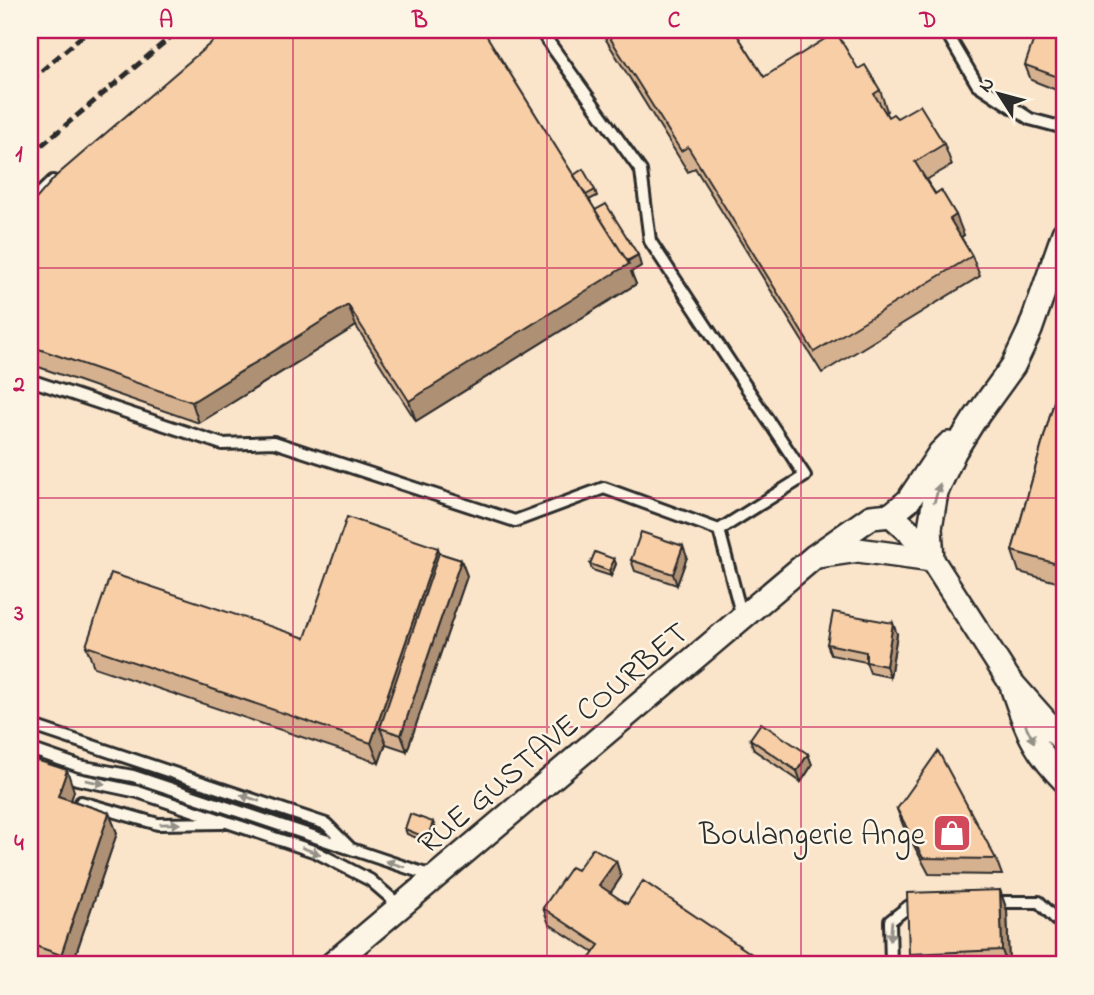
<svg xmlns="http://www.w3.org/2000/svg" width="1094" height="995" viewBox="0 0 1094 995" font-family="'Indie Flower',sans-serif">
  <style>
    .built { fill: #fae4ca }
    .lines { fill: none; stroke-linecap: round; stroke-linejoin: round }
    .service-casing { stroke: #2b2b2b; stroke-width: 16 }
    .minor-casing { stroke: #2b2b2b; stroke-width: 28 }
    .service { stroke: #fcf5e5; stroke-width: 10 }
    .minor { stroke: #fcf5e5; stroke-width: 23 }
    .rail { stroke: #2b2b2b; stroke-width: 5; stroke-dasharray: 10 5; stroke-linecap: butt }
    .wall { fill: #d5b190; stroke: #2b2b2b; stroke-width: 2 }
    .shaded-wall { fill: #ae9075; stroke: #2b2b2b; stroke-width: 2 }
    .building { fill: #f8cea7; stroke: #2b2b2b; stroke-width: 2 }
    .oneway { fill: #949088 }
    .grid { fill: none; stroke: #c2185b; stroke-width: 2; stroke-opacity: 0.55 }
    .labels { text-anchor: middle; stroke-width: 5; stroke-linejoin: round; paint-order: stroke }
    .street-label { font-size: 32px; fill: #2b2b2b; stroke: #fcf5e5 }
    .poi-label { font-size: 32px; fill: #2b2b2b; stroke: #fcf5e5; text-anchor: end }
    .neatline { fill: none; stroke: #c2185b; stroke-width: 2.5 }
    .grid-label { font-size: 23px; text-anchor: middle; font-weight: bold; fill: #c2185b }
  </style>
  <rect width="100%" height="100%" fill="#fbedd9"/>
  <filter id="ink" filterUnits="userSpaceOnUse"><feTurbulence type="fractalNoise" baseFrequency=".0143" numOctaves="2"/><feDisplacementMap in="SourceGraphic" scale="14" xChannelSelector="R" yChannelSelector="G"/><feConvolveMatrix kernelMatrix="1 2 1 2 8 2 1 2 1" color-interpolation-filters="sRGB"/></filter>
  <g filter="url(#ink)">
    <path class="built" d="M30 30H1064V965H30Z"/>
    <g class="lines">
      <g class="service-casing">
        <path id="service" d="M540 30 641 171 650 241 805 476 719 530
          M945 30 977 84 1030 119 1064 128
          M30 203 53 181
          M30 380 222 444 274 442 515 521 604 488 719 530
          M719 530 742 617
          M30 725 326 824 350 848
          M30 749 79 766 133 776 423 873 434 874
          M30 762 77 779 138 792 316 852 370 880 400 906
          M81 802 158 824 222 823
          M992 902H1039L1058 921
          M891 965 890 921 909 906H920"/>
      </g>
      <g class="minor-casing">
        <path id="minor" d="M891 515 908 501 940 453 949 444
          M817 556 858 550 932 560
          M932 560 930 528 936 492 954 452 974 420 1013 366 1030 330 1064 233
          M1013 689C1026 728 1034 750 1064 780
          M331 965 814 557 871 517 891 515 910 532 932 560 1009 680 1064 742"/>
      </g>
      <use href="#service" class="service"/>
      <use href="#minor" class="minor"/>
      <path class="rail" d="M30 81 89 30
        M30 155 179 30"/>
    </g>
    <path class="wall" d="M600 30H734L764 77 858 69 880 90 887 111 885 112 888 117 897 118 944 144 952 165 926 180 964 235 961 237 972 256 980 276 822 373 695 168 688 172Z
      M1064 30V93L1031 80 1025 65Z
      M574 175 595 190 597 196 589 200 595 210 641 266 631 272 636 284 416 421 356 326 199 423 30 364V206Z
      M1064 366V584L1019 572 1012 551Z
      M439 553 461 560 467 576 407 751 386 744V743L379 763 94 667 86 646 305 638Z
      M687 557 677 585 635 571 631 560Z
      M614 559 616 564 611 576 592 570 590 564Z
      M897 634 890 677 870 673 866 662 831 655 827 644Z
      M750 739 808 754 812 765 801 782 754 750Z
      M30 758 74 791 71 800 109 813 117 833 72 965H38L30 962Z
      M897 809 996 859 1002 875 929 874 903 825Z
      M435 827 429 843 407 834 405 829Z
      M616 861 621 877 610 893 627 904 594 953 549 924 543 908 577 870Z
      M1000 890 1007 911 1009 965H913L909 954Z"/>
    <path class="shaded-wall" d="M1064 60V93L1058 77Z
      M956 215 964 235 958 239 950 219Z
      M638 255 641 266 631 272 636 284 416 421 409 401Z
      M348 305 356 326 199 423 192 402Z
      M683 546 687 557 677 585 673 574Z
      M438 548 445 569 380 728 386 743 379 763 371 743Z
      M614 559 616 564 611 576 609 571Z
      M461 560 467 576 407 751 401 735Z
      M893 623 897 634 890 677 886 666Z
      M808 754 812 765 801 782 797 771Z
      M67 770 74 791 66 816 58 796Z
      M109 813 117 833 72 965H65L61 955Z
      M433 822 435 827 429 843 427 838Z
      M616 861 621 877 605 901 599 885Z
      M1000 890 1007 911 1009 965H1007L1002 950Z"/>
    <path class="building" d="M226 30H483L629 264 409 401 348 305 192 402 30 346V206L56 176Z
      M605 30H734L764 77 836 32 858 69 865 65 880 90 874 94 888 117 893 114 897 118 920 105 944 144 915 162 935 194 941 190 956 215 950 219 972 256 814 352 688 147 681 151Z
      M1037 30H1064V60L1058 77 1025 65Z
      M583 169 595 190 586 195 574 175Z
      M606 204 638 255 627 261 595 210Z
      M1064 366V566L1012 551Z
      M347 517 438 548 371 743 86 646 111 573 305 638Z
      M641 532 683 546 673 574 631 560Z
      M595 552 614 559 609 571 590 564Z
      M439 553 461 560 401 735 380 728Z
      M833 612 893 623 886 666 866 662V652L827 644Z
      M761 723 808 754 797 771 750 739Z
      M938 751 996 859 923 858 897 809Z
      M30 758 67 770 58 796 109 813 61 955 30 944Z
      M410 814 433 822 427 838 405 829Z
      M593 848 616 861 599 885 627 904 643 881 768 965H585L599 945 543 908 571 867 577 870Z
      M1000 890 1002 950 909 954 907 893Z"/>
    <defs><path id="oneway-solid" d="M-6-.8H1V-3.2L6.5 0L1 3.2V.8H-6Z" transform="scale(1.75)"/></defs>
    <g class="oneway">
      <use href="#oneway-solid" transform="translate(937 493) rotate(-73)"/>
      <use href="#oneway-solid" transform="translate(1030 734) rotate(64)"/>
      <use href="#oneway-solid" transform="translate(95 782) rotate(12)"/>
      <use href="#oneway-solid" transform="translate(250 798) rotate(-161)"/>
      <use href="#oneway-solid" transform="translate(170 824) rotate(-1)"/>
      <use href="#oneway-solid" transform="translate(311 851) rotate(21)"/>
      <use href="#oneway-solid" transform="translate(395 864) rotate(-162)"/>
      <use href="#oneway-solid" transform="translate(891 931) rotate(95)"/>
    </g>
  </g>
  <path class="grid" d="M293 30V965M547 30V965M801 30V965M30 268H1064M30 498H1064M30 727H1064"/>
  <defs>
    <g id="shop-square" transform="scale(2.0125)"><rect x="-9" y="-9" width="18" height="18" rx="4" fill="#d1495b" stroke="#fcf5e5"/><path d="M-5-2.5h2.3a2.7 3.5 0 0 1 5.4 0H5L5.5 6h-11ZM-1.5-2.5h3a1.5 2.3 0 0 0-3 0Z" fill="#fff"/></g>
  </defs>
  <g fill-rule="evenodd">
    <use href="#shop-square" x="952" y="833"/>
  </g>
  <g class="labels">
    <g class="street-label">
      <text transform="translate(552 737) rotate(-40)" y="11">RUE GUSTAVE COURBET</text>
    </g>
    <g class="poi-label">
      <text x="925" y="844">Boulangerie Ange</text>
    </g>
  </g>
  <rect width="1094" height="995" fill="none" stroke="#fcf5e5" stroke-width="77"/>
  <g transform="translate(999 94) rotate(306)" stroke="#fcf5e5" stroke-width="5" paint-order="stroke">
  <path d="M0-5L12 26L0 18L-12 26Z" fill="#2b2b2b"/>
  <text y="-10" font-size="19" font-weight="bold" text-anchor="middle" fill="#2b2b2b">N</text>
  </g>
  <rect x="38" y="38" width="1018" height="918" class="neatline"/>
  <g class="grid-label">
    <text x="166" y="27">A</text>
    <text x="420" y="27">B</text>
    <text x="674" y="27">C</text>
    <text x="928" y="27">D</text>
    <text x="19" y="161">1</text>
    <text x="19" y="391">2</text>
    <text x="19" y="620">3</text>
    <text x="19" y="850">4</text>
  </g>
</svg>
